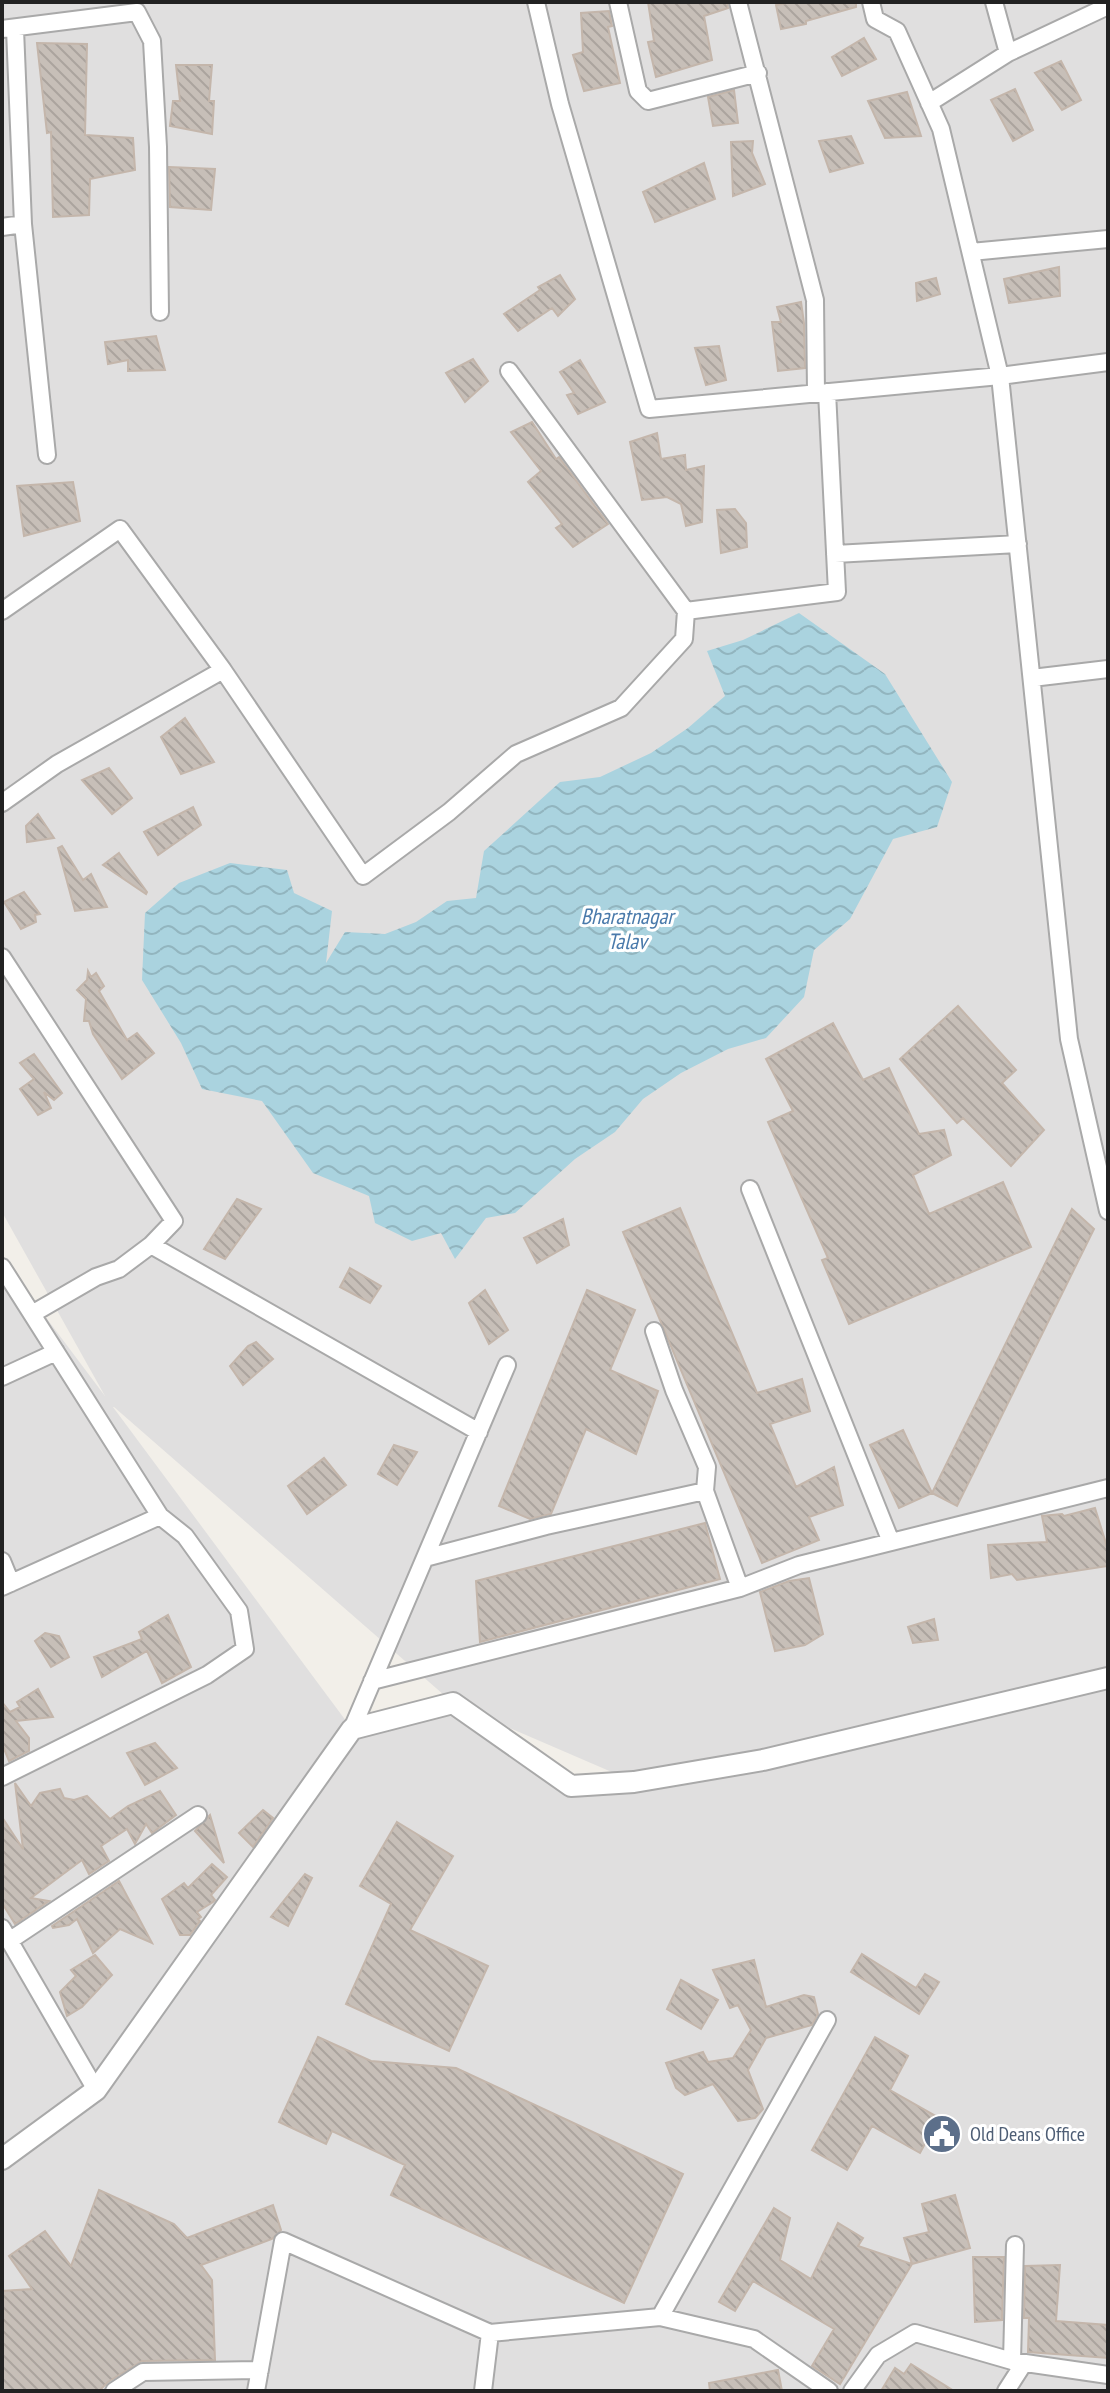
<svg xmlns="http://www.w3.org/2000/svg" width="1110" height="2393" viewBox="0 0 1110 2393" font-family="'PT Sans Narrow',sans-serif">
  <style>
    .residential { fill: #e0dfdf; fill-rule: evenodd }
    .water { fill: url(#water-waves) }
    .building { fill: url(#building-back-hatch); stroke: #c4b6ab; stroke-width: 2 }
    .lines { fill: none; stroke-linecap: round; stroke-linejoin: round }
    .minor-casing { stroke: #a9a9a9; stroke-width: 20 }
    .tertiary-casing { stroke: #a9a9a9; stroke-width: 24 }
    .minor { stroke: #fff; stroke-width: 16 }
    .tertiary { stroke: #fff; stroke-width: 20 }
    .labels { text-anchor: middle; stroke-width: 6; stroke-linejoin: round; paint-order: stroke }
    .service-label { font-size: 20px; fill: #4e5e75; stroke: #fff; text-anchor: start }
    .water-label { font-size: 22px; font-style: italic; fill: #4a7aab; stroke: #fff }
  </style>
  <defs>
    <pattern id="water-waves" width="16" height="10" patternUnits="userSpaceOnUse" patternTransform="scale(2)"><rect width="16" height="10" fill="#aad3df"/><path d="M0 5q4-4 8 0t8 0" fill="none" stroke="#92b5bf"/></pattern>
    <pattern id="building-back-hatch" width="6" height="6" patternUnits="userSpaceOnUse" patternTransform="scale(2)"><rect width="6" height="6" fill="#c7bfb8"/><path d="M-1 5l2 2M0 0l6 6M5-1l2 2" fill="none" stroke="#aba49e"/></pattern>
  </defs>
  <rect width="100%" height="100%" fill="#f2efe9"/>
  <path class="residential" d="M2 2H1108V2391H2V1259L105 1396 2 1212ZM113 1407H114L452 1702 352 1729ZM459 1706 614 1773 571 1786Z"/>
  <path class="water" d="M799 613 885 674 952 782 937 827 893 839 850 919 814 950 804 997 766 1038 728 1049 681 1073 643 1099 615 1132 575 1159 515 1213 486 1218 455 1259 441 1233 412 1241 375 1223 369 1196 313 1173 262 1101 202 1089 181 1043 142 980 145 913 179 883 230 863 287 870 294 893 332 911 326 963 345 932 385 934 416 922 447 901 476 898 484 851 560 782 600 777 651 753 688 728 725 696 707 651 743 640Z"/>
  <path class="building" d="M648 2H727L728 8 704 16 712 60 656 77 648 42 654 41Z
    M792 2H856V7L806 21V24L781 29 776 5Z
    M609 11 612 26 608 27 620 83 584 91 573 55 583 52 581 13Z
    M864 38 876 59 842 76 832 57Z
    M37 43 87 44 85 135 133 138 135 170 90 179 89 215 53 217 51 132 47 133Z
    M1061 61 1081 100 1062 110 1035 73Z
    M176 65H212L209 101H214L212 134 170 126 173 101H180Z
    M1015 89 1033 130 1013 141 991 100Z
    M734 90 738 123 713 126 708 97Z
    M907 92 921 136 885 138 868 101Z
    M851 136 863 163 830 172 819 141Z
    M753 141 752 153 765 184 733 196 731 142Z
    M704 163 715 199 655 222 643 192Z
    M169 167 215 169 211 210 170 207Z
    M1059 267 1060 296 1009 303 1004 279Z
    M560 275 575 299 558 316 552 308 518 331 504 314 540 290 538 287Z
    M936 278 940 294 917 301 916 283Z
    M801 302 804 323 805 368 778 371 772 322H781L777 307Z
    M156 336 165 370 128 371V360L108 364 105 342Z
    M719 346 726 380 706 385 695 348Z
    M473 359 488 381 465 402 446 373Z
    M580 360 605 402 578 414 567 395 574 393 560 372Z
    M532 422 556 459 559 457 608 524 573 547 556 528 562 524 528 482 541 471 511 432Z
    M657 433 661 459 685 455 686 470 704 466 702 522 686 526 681 504 667 497 642 500 630 442Z
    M73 482 80 521 24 536 17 486Z
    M735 509 746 523 747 547 721 553 717 510Z
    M185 718 214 762 181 774 161 737Z
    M109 768 132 798 112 814 82 780Z
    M193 807 201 825 158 855 144 832Z
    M38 814 54 838 27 842 26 826Z
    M62 846 83 880 91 874 107 907 75 911 58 848Z
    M119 853 147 892 146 894 103 865Z
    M24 892 40 914 35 915 36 922 21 929 4 902Z
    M88 971 91 977 96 973 104 986 99 991 127 1040 137 1033 154 1053 122 1079 93 1034 89 1021H84L86 999 77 990 87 980Z
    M958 1006 1016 1070 1002 1083 1044 1130 1011 1166 963 1118 957 1123 900 1059Z
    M833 1023 863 1080 889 1068 919 1134 944 1130 951 1155 913 1175 929 1214 1003 1182 1031 1247 849 1324 822 1260 828 1258 768 1122 793 1111 766 1059Z
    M34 1054 62 1093 54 1100 44 1092 51 1108 38 1115 20 1089 34 1079 20 1063Z
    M237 1199 261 1209 225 1259 204 1249Z
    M680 1208 757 1393 802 1379 810 1411 770 1424 796 1487 834 1467 843 1505 809 1517 819 1540 762 1563 623 1232Z
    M1072 1209 1094 1229 957 1506 932 1493Z
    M563 1219 569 1245 537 1263 524 1238Z
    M350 1268 381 1286 370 1303 340 1287Z
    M485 1290 508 1330 489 1344 469 1303Z
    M587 1290 635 1310 610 1370 658 1391 636 1454 586 1429 551 1514 530 1519 499 1506Z
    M256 1342 273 1359 243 1385 230 1366 248 1346Z
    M903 1430 932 1493 899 1508 870 1445Z
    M394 1445 417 1452 397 1485 378 1474Z
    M324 1458 346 1485 307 1514 288 1486Z
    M1095 1508 1108 1550V1566L1017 1580 1012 1574 991 1578 988 1545 1047 1542 1042 1516 1062 1514 1064 1516Z
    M705 1523 720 1579 480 1642 476 1581Z
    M809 1578 823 1634 805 1645 775 1651 760 1592 789 1581Z
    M168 1615 191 1667 162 1683 147 1651 102 1677 94 1657 142 1639 139 1632Z
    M934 1619 938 1640 913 1643 908 1627Z
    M45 1633 59 1636 69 1657 51 1667 35 1641Z
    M38 1689 53 1717 16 1721 29 1738V1751L9 1761 2 1744V1702L10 1712 20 1707 17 1702Z
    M155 1743 177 1768 145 1785 127 1753Z
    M15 1783 31 1806 40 1793 60 1789 64 1798 74 1800 87 1796 110 1819 128 1806 160 1791 176 1815 152 1833 146 1824 135 1844 127 1829 101 1846 109 1861 89 1874 82 1860 31 1898 49 1901 15 1924 2 1903V1817L23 1849Z
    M263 1810 273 1818 253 1847 239 1833Z
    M210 1815 224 1863 195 1831Z
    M397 1822 453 1856 410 1930 488 1966 449 2051 346 2004 391 1904 360 1886Z
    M212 1864 227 1877 211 1895 215 1900 213 1902 197 1912 201 1917 198 1919 200 1921 190 1935H180L162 1899 184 1883 188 1888Z
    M305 1874 312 1878 288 1926 271 1917Z
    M119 1881 152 1943 120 1929 93 1953 77 1919 69 1925 53 1928 52 1926Z
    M862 1954 916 1988 925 1974 939 1982 919 2014 851 1972Z
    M95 1955 112 1975 82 2007 67 2016 60 1992 76 1976 71 1970Z
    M754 1960 766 2007 804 1995 814 1997 818 2014 812 2025 766 2038 748 2070 763 2109 755 2118 738 2121 713 2084 685 2095 676 2088 666 2063 703 2052 708 2062 733 2058 751 2030 738 2005 730 2008 713 1970Z
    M681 1980 718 2000 701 2029 667 2009Z
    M318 2037 371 2061 456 2068 683 2174 624 2303 391 2195 405 2165 332 2131 326 2144 279 2122Z
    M875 2037 908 2056 890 2090 939 2118 920 2153 872 2126 847 2170 812 2150Z
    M99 2190 174 2224 187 2238 273 2205 281 2230 272 2239 201 2265 212 2280 215 2360 142 2361 108 2382 99 2391H2V2291L32 2289 9 2256 45 2231 71 2266Z
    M955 2195 970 2248 912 2264 904 2238 929 2232 922 2204Z
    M774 2208 790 2218 780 2260 811 2279 838 2223 863 2238 858 2246 912 2264 840 2384 812 2366 834 2329 753 2281 735 2311 719 2302Z
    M973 2257H1004L1002 2320 975 2322Z
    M1060 2265 1056 2321 1108 2325V2358L1028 2352 1029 2318H1024L1025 2266Z
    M911 2364 954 2391H881L895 2368 904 2374Z
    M778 2370 782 2391H710L709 2383Z"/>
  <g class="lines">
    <g class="minor-casing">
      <path id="minor" d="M536 2 560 104 649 409 1000 376 1108 362
        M618 2 638 91 648 101 758 73
        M738 2 815 300 816 393
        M871 2 875 19 897 31 941 129 1000 376 1069 1039 1108 1211
        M994 2 1008 53
        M2 29 137 12 152 41 158 147 160 312
        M15 29 23 224 47 455
        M929 103 1008 53 1108 6
        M2 227 23 224
        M971 252 1108 239
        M509 371 686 611 837 592 827 392
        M835 554 1018 544
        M2 611 120 529 223 670 363 876 449 812 516 754 621 708 684 639 686 611
        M1032 678 1108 669
        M2 803 57 764 223 670
        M2 957 174 1221 151 1245 479 1432
        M750 1189 891 1542
        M2 1267 160 1516 185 1536 239 1611 245 1649 207 1675 2 1777
        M32 1314 96 1277 119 1269 151 1245
        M654 1331 674 1390 707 1467 705 1491 740 1588 799 1565 1108 1488
        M2 1377 56 1352
        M425 1558 546 1526 705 1491
        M2 1561 11 1583
        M2 1587 160 1516
        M372 1681 740 1588
        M352 1729 507 1365
        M2 1928 96 2090
        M9 1941 198 1815
        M660 2317 827 2020
        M490 2333 660 2317 754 2339 829 2391
        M1012 2361 1015 2245
        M114 2391 143 2372 260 2370
        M256 2391 283 2241 490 2333 483 2391
        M852 2391 878 2355 915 2333 1012 2361 1108 2375
        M1006 2391 1024 2363"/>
    </g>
    <g class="tertiary-casing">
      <path id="tertiary" d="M2 2159 96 2090 352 1729 453 1703 571 1786 634 1782 763 1760 1108 1678"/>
    </g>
    <use href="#minor" class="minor"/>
    <use href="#tertiary" class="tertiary"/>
  </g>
  <defs>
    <g id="civic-disc" transform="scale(2)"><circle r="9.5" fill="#5c6f8a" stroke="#fff"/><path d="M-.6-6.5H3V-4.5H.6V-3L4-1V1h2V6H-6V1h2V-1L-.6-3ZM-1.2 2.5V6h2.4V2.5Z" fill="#fff"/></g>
  </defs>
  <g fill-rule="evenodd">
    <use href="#civic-disc" x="942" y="2134"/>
  </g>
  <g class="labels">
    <g class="service-label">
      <text x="970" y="2141">Old Deans Office</text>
    </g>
    <g class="water-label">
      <text x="627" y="924">Bharatnagar<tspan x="627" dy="25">Talav</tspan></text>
    </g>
  </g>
  <rect width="1110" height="2393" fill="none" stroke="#222222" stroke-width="8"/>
</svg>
